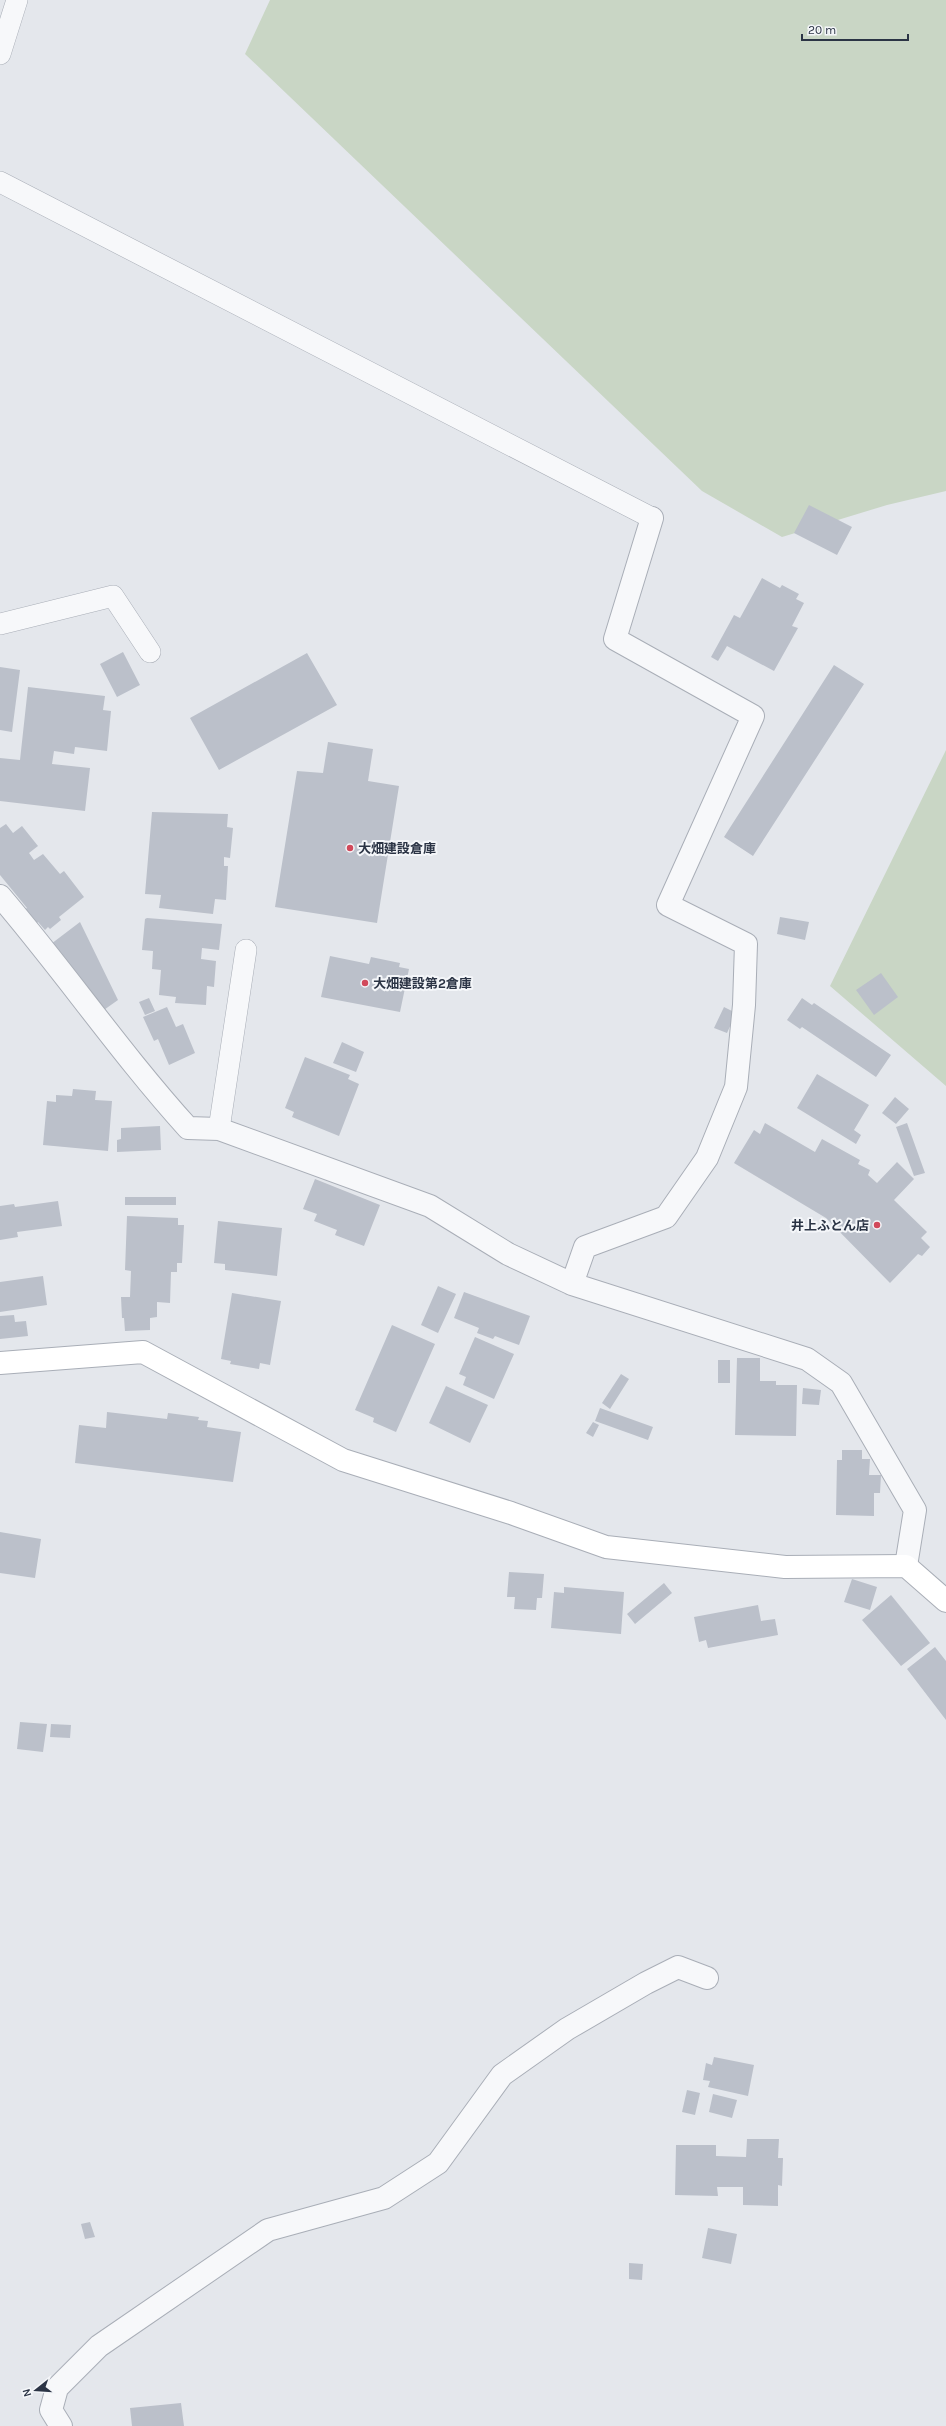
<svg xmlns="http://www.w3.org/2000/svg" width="946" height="2426" viewBox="0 0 946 2426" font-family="Karla,'Noto Sans JP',sans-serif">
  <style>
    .green { fill: #c9d6c5 }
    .building { fill: #bbc0ca }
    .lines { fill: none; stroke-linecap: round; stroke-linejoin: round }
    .lane-casing { stroke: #a9aeb7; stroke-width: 22 }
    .street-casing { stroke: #a9aeb7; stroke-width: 24 }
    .secondary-casing { stroke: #a9aeb7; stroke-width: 24 }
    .lane { stroke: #f7f8fa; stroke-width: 21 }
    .street { stroke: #f7f8fa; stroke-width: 22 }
    .secondary { stroke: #fff; stroke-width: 22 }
    .poi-dot { fill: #d1495b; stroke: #f4f6f9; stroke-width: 1.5 }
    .labels { text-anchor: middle; stroke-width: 4; stroke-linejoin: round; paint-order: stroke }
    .poi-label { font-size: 13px; font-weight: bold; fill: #2b3445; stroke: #f4f6f9; text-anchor: start }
  </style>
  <rect width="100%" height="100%" fill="#e4e7ec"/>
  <path class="green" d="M270 0H946V491L887 505 782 537 702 491 245 54Z
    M946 750V1086L830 986Z"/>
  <path class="building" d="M809 505 852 527 837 555 794 533Z
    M762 578 780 588 782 585 799 594 796 599 804 603 792 626 798 628 774 671 727 646 718 661 711 657 734 615 740 618Z
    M123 652 140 685 117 697 100 664Z
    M307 653 337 705 219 770 190 718Z
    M834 665 864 684 753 856 724 837Z
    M0 667 20 670 12 732 0 730Z
    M28 687 105 696 103 710 111 711 107 751 75 747 74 754 54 751 52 764 90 768 85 811 0 801V758L20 760Z
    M328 742 373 749 368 781 399 786 377 923 275 907 297 771 323 773Z
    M152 812 228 814 227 827 233 828 230 858 224 857V866H228L226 900 215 899 213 914 159 908 161 895 145 894Z
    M6 824 13 833 22 826 38 846 29 853 34 860 43 854 60 874 64 871 84 897 59 917 61 920 50 929 48 927 45 930 38 922 35 925 23 911 27 908 0 875V828Z
    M780 917 809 922 805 940 777 934Z
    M147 918 222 924 219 950 202 948 201 959 216 961 214 987 207 986 206 1005 175 1003 176 997 159 995 161 970 152 969 153 951 142 950 145 919Z
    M80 922 118 1000 101 1012 51 944Z
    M330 956 369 964 371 957 400 963 399 967 409 969 400 1012 321 997Z
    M881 973 898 997 874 1015 856 990Z
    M149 998 155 1011 145 1015 139 1002Z
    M802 998 812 1005 814 1003 891 1055 876 1077 802 1027 800 1029 787 1020Z
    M167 1007 176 1027 183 1024 195 1053 169 1065 158 1039 154 1041 143 1017Z
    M724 1007 736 1013 727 1033 714 1028Z
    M342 1042 364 1052 356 1072 333 1063Z
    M305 1057 350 1075 348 1079 359 1084 339 1136 292 1117 294 1112 285 1108Z
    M817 1074 869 1105 854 1130 861 1135 856 1144 797 1108Z
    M73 1089 96 1091 95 1100 112 1101 108 1151 43 1145 47 1101 56 1102V1095L72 1096Z
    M895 1097 909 1109 896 1124 882 1113Z
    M765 1123 815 1152 822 1139 860 1160 858 1164 870 1170 868 1175 877 1183 897 1162 914 1179 894 1200 927 1232 921 1238 930 1247 922 1256 918 1254 890 1283 826 1218 734 1163 754 1130 760 1134Z
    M907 1123 925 1173 914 1176 896 1127Z
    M160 1126 161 1150 117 1152V1140L121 1139V1128Z
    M315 1179 380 1205 364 1246 335 1235 337 1230 314 1221 317 1214 303 1209Z
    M125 1197H176V1205H125Z
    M58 1201 62 1226 17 1232 18 1237 0 1240V1206L14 1204 15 1207Z
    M127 1216 178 1218V1225H184L182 1263H177V1272H171L170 1303 157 1302V1317L150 1318V1330L125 1331 124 1318H122L121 1297H130L131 1271 125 1270Z
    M218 1221 282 1228 277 1276 225 1270V1264L214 1263Z
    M43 1276 47 1305 0 1312V1282Z
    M438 1286 456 1294 438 1333 421 1325Z
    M464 1292 530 1316 519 1345 495 1336 493 1339 477 1333 479 1328 454 1318Z
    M232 1293 281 1301 270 1365 260 1363 259 1369 230 1364 231 1361 221 1359Z
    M14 1315 15 1322 26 1321 28 1336 0 1339V1316Z
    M392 1325 435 1344 396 1432 373 1422 374 1418 355 1410Z
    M475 1337 514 1354 494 1399 463 1385 466 1377 459 1374Z
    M737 1358H760V1381H776V1385H797L796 1436 735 1435Z
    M718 1360H730V1383H718Z
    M621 1374 629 1379 610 1409 602 1403Z
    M446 1386 488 1405 470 1443 429 1423Z
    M803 1388 821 1390 819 1405 802 1404Z
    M600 1408 653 1427 648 1440 595 1421Z
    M107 1412 167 1419 168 1413 199 1417 198 1420 208 1421 207 1427 241 1432 233 1482 75 1463 79 1425 106 1428Z
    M593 1422 599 1425 593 1437 586 1433Z
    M842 1450H862V1459H870L869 1475H881L880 1493H874V1516L836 1515 837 1460H842Z
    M0 1532 41 1539 35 1578 0 1573Z
    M509 1572 544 1574 542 1598H537L536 1610 514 1609 515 1597H507Z
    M852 1579 877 1587 870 1610 844 1602Z
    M664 1583 672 1593 635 1624 627 1614Z
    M564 1587 624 1592 621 1634 551 1628 554 1592 564 1593Z
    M891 1595 930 1643 901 1666 862 1620Z
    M758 1605 761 1621 775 1619 778 1635 708 1648 706 1640 699 1642 694 1617Z
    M935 1647 946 1661V1720L907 1669Z
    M20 1722 47 1724 43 1752 17 1749Z
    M51 1724 71 1725 70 1738 50 1737Z
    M714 2057 754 2065 748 2096 708 2087 710 2081 703 2080 706 2063 712 2065Z
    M687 2090 700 2093 695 2115 682 2112Z
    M713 2094 737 2100 732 2118 709 2112Z
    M747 2139H779L778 2158H783L782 2186 778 2185V2206L743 2205V2187H717L718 2196 675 2195 676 2145H716V2156L746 2157Z
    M90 2222 95 2237 85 2239 81 2224Z
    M708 2228 737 2234 731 2264 702 2258Z
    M629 2263 643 2264 642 2280 629 2279Z
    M181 2403 184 2426H132L130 2408Z"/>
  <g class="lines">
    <g class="lane-casing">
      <path id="lane" d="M0 54 17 0
        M0 182 652 518
        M0 624 113 596 150 652
        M219 1129 246 950"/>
    </g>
    <g class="street-casing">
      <path id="street" d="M0 896C65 972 121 1054 188 1128L219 1129 430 1206 508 1254 572 1284 807 1359 841 1383 915 1510 906 1566
        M572 1284 585 1247 666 1217 707 1158 736 1087 744 1005 746 944 668 905 753 716 615 639 652 518
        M61 2426 51 2410 57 2388 99 2346 268 2230 384 2198 438 2163 502 2075 567 2029 646 1983 678 1967 707 1978"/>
    </g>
    <g class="secondary-casing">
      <path id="secondary" d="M0 1363 143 1352 343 1460 511 1513 606 1547 785 1567 906 1566 946 1601"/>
    </g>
    <use href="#lane" class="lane"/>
    <use href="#street" class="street"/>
    <use href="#secondary" class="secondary"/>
  </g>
  <g class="poi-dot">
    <circle cx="350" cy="848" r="4"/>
    <circle cx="365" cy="983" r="4"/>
    <circle cx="877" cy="1225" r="4"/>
  </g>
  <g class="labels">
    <g class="poi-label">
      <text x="358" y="853">大畑建設倉庫</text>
      <text x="373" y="988">大畑建設第2倉庫</text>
      <text x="869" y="1230" text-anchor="end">井上ふとん店</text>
    </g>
  </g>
  <g transform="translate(36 2390) rotate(253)" stroke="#f4f6f9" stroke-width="3" paint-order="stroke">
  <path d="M0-3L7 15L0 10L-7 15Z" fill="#2b3445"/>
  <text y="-6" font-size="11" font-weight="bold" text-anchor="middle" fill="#2b3445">N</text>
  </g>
  <path d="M802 34v6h106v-6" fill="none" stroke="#2b3445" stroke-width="2"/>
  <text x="808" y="34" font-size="12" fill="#2b3445" stroke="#f4f6f9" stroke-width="3" paint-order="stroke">20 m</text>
</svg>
